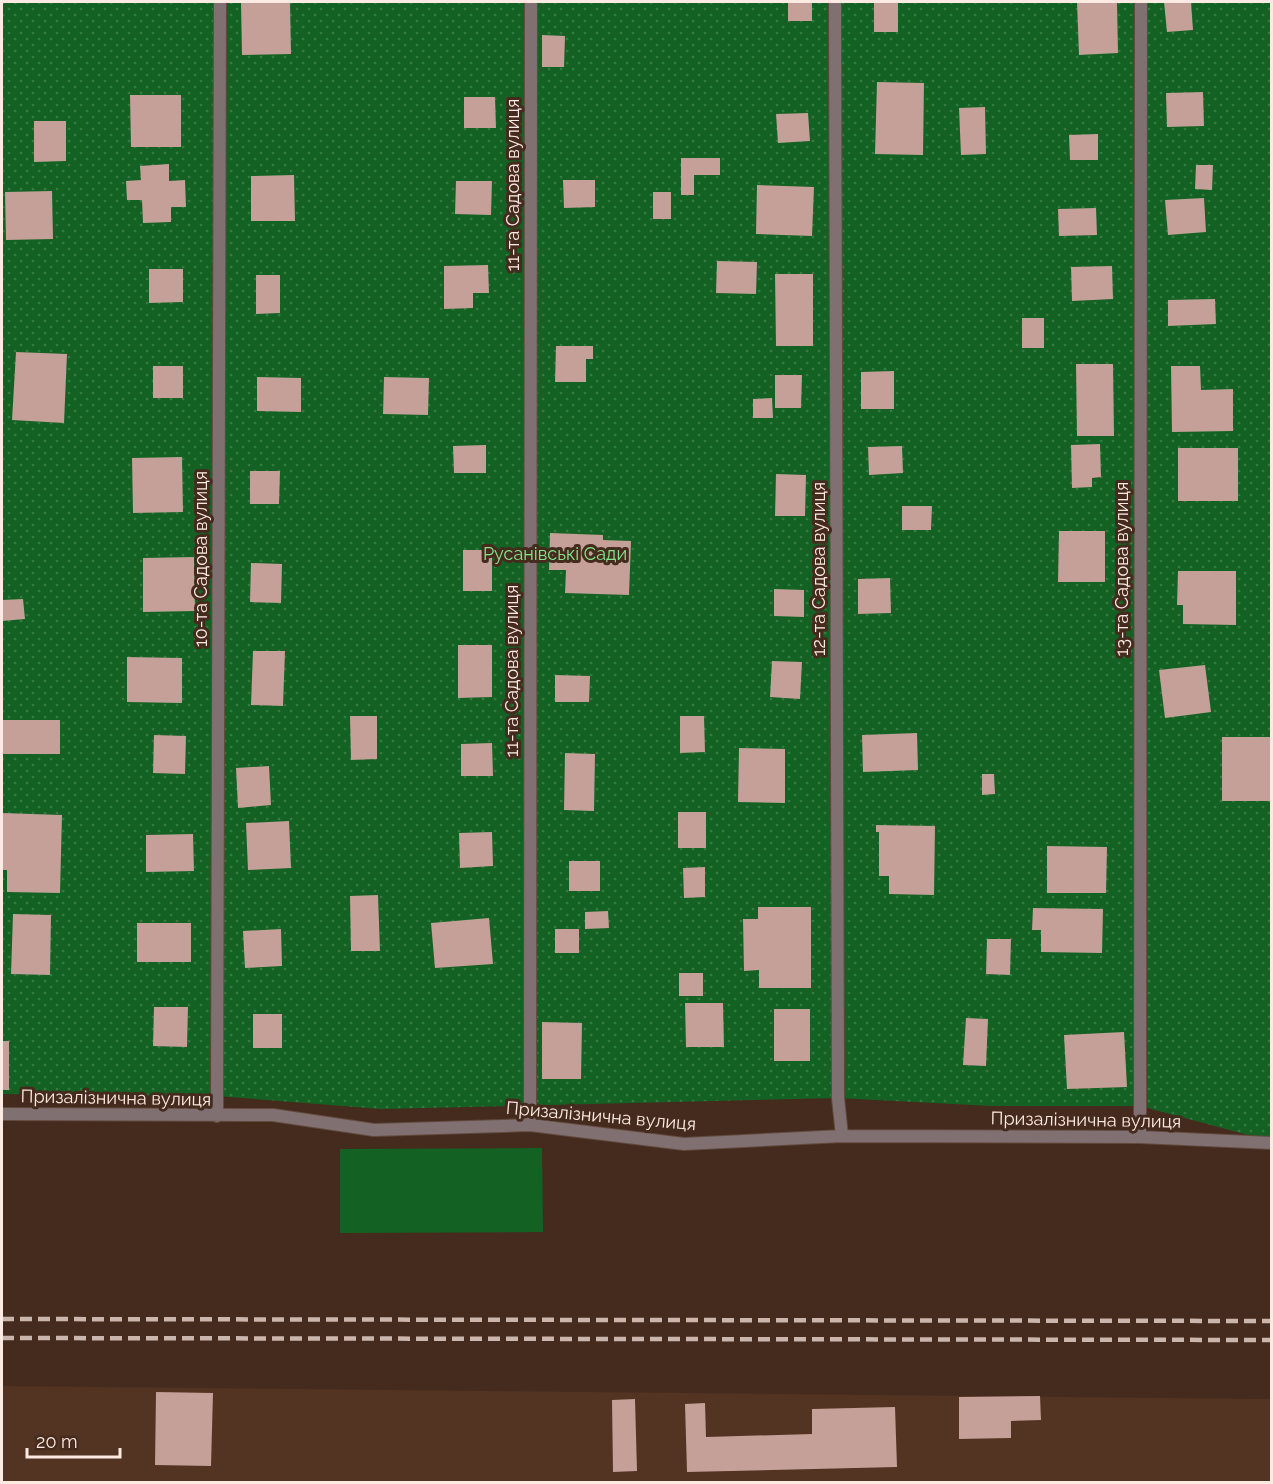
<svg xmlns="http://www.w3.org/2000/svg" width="1273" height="1484" viewBox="0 0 1273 1484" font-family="Raleway,sans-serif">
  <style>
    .built { fill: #533322 }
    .grass { fill: url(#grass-dots) }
    .park { fill: #146223 }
    .building { fill: #c4a098 }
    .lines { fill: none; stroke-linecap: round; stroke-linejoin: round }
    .street-casing { stroke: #624a3e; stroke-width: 14 }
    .street { stroke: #807072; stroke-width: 12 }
    .rail { stroke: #cab6ac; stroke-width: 4.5; stroke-dasharray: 12 6; stroke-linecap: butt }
    .labels { text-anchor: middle; stroke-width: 6; stroke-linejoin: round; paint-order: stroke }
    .street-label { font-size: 18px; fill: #fdebe3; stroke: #452b1e }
    .park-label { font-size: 18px; fill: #82e58b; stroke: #452b1e }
  </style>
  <defs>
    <pattern id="grass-dots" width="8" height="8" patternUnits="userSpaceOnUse" patternTransform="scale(1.5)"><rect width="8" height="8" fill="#146223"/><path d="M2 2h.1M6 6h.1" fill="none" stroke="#377943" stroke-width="1.8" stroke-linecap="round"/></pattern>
  </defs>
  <rect width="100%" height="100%" fill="#452b1e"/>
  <path class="built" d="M2 1386 1271 1399V1482H2Z"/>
  <path class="grass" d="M2 2H1271V1141L1140 1106H992L838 1098 381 1109 217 1096 2 1094Z"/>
  <path class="park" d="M542 1148 543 1232 340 1233V1149Z"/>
  <path class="building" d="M290 2 291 54 242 55 241 3Z
    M788 2H812V21H788Z
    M874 2H898V32H874Z
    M1077 2H1117L1118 53 1079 55Z
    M1164 2H1191L1193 30 1167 32Z
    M542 35 565 36 564 67H542Z
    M877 82 924 83 923 155 875 154Z
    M1203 92 1204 126 1167 127 1166 93Z
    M130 95H181V147H131Z
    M464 97H495L496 128H464Z
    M985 107 986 154 961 155 959 108Z
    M808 113 810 141 778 143 776 114Z
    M34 121H66V161L34 162Z
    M1098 134V160H1070L1069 135Z
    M681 158H720V175H694V195H681Z
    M169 164V181L185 180 186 207H171V222L143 223 142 200H127L126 181 141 180 140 166Z
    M1196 165H1213L1212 190 1195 189Z
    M294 175 295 221H251V176Z
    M563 180H595V207L564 208Z
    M456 181H492L491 215 455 214Z
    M757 185 814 187 812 236 756 234Z
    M52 191 53 239 6 240 5 192Z
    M653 192H671V219H653Z
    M1204 198 1206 232 1168 235 1165 200Z
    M1096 208 1097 235 1059 236 1058 209Z
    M717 261 757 262 756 294 716 293Z
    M488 265 489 293H473V308L444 309V266Z
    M1112 266 1113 299 1072 301 1071 267Z
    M149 269H183V302L149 303Z
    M775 274H813V346H776Z
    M256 275H280V313L256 314Z
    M1215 299 1216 324 1168 326V300Z
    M1022 318H1044V348H1022Z
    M556 346H593V359H586V382H555Z
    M16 352 67 354 64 423 12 420Z
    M1076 364H1113L1114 436H1077Z
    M153 366H183V398H153Z
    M1171 366H1200L1201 390 1233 389V431L1172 432Z
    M894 371V409H861V372Z
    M775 375H802L801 408H775Z
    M257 377 301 378V412L257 411Z
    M384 377 429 378 428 415 383 414Z
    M772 398 773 418H753V399Z
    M1100 444 1101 477 1092 478V487L1072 488 1071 445Z
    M486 445V473H454L453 446Z
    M902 446 903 473 869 475 868 447Z
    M1178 448H1238V501H1178Z
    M182 457 183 512 133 513 132 458Z
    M250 471H280L279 504H250Z
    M776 474 806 475 805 516H775Z
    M902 506H932L931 530H902Z
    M1059 531H1105V582H1058Z
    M550 533 603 535V540L631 541 629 595 565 593 566 570H549Z
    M463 550H492V591H463Z
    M194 557 195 611 143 612V558Z
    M251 563 282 564 281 603 250 602Z
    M1178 571H1236V625L1183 624V605H1177Z
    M890 578 891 613 858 614V579Z
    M774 589 804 590V617L774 616Z
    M23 599 25 619 2 621V600Z
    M458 645H492V697L458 698Z
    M253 651H285L283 706 251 705Z
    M127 657 182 658V703L127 702Z
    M772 661 802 662 800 699 770 697Z
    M1205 665 1211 712 1165 718 1159 670Z
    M555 675 590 676 589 702H555Z
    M350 716H377V759L351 760Z
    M680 716H704L705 752 680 753Z
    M2 720H60V754H2Z
    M917 733 918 770 863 772 862 735Z
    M154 735 186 736 185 774 153 773Z
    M1222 737H1272V801H1222Z
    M492 743 493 776H461V744Z
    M739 748 785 749V803L738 802Z
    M565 753 595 754 594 811 564 810Z
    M269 766 271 805 238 808 236 768Z
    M982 774H994L995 794 982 795Z
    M678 812H706V848H678Z
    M2 813 62 815 60 893 7 892V870H2Z
    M289 821 291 868 248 870 246 823Z
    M876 825 935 826 934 895 889 894V876H879V832H876Z
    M492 832 493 866 460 868 459 833Z
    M193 834 194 871 146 872V835Z
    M1047 846 1107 847 1106 893H1047Z
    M569 861H600V891H569Z
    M705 867V897L684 898 683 868Z
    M378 895 380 951H351L350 896Z
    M758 907H811V988H759V970L744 971 743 919H758Z
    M1033 908 1103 909 1102 953 1041 952V930H1032Z
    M608 911 609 928 585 929V912Z
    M13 914 51 915 50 975 11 974Z
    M489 918 493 964 435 968 431 923Z
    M137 923H191V962H137Z
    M281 929 282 966 245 968 243 931Z
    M555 929H579V953H555Z
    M987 939H1011L1010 975 986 974Z
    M679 973H703V996H679Z
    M685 1003H723L724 1047H686Z
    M154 1007H188L187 1047 153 1046Z
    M774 1009H810V1061H774Z
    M253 1014H282V1048H253Z
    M966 1018 988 1019 986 1066 963 1065Z
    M542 1022 582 1023 581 1079H542Z
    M1124 1032 1127 1087 1067 1089 1064 1035Z
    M2 1041H9V1090H2Z
    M156 1392 213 1393 211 1466 155 1465Z
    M1040 1396 1041 1420 1011 1421V1438L959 1439V1397Z
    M635 1399 637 1471 613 1472 612 1400Z
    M705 1403 706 1437 812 1434V1409L895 1407 897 1467 687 1472 685 1404Z"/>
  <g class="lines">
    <g class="street-casing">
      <path id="street" d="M835 2 838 1098 842 1136
        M2 1114 273 1115 374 1130 530 1125 684 1144 842 1136 1140 1137 1272 1143
        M217 1116 220 2
        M530 1125 531 2
        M1140 1137 1141 2"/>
    </g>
    <use href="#street" class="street"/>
    <path class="rail" d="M2 1319 1272 1321
      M2 1338 1272 1340"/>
  </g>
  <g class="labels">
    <g class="street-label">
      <text transform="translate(513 185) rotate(-90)" y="6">11-та Садова вулиця</text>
      <text transform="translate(201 559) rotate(-90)" y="6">10-та Садова вулиця</text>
      <text transform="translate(819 569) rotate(-90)" y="6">12-та Садова вулиця</text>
      <text transform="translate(1122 569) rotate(-90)" y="6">13-та Садова вулиця</text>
      <text transform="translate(512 671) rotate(-90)" y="6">11-та Садова вулиця</text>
      <text transform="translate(116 1098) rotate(1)" y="6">Призалізнична вулиця</text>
      <text transform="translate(601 1116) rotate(5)" y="6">Призалізнична вулиця</text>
      <text transform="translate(1086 1120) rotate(1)" y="6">Призалізнична вулиця</text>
    </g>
    <g class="park-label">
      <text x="555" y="560">Русанівські Сади</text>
    </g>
  </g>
  <rect width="1273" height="1484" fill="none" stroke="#fdebe3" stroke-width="6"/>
  <path d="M27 1448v9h93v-9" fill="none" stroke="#fdebe3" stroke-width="3"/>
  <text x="36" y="1448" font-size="18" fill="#fdebe3" stroke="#452b1e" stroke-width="4.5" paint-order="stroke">20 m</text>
</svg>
